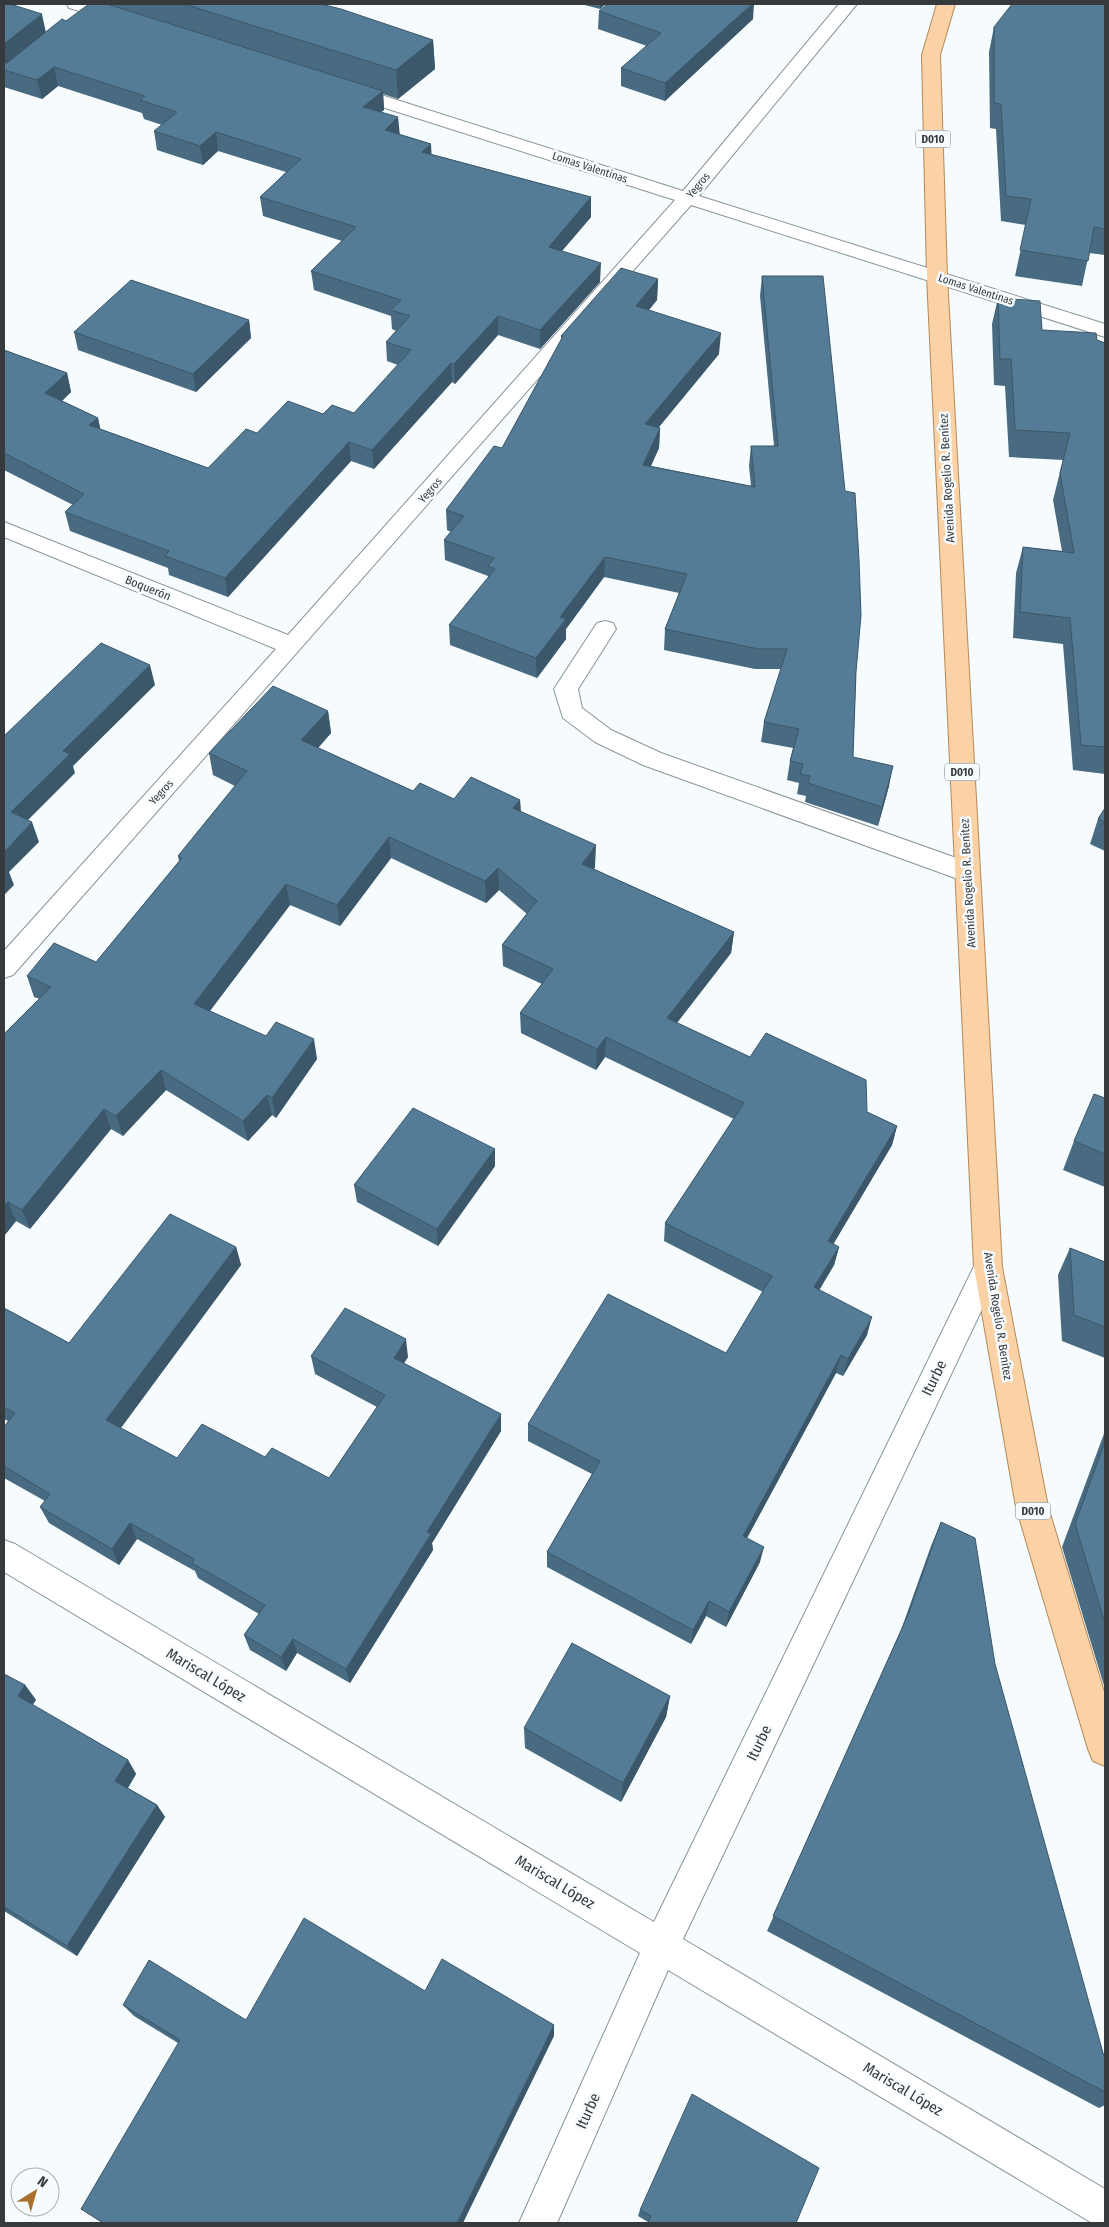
<svg xmlns="http://www.w3.org/2000/svg" width="1109" height="2227" viewBox="0 0 1109 2227" font-family="'Fira Sans Condensed',sans-serif">
  <style>
    .lines { fill: none; stroke-linecap: round; stroke-linejoin: round }
    .minor-casing { stroke: #899399; stroke-width: 2 }
    .major-casing { stroke: #b4895a; stroke-width: 2 }
    .minor { fill: #fff; fill-rule: evenodd }
    .major { fill: #fbd2a6; fill-rule: evenodd }
    .wall { fill: #486b81 }
    .shaded-wall { fill: #3b5769 }
    .building { fill: #547c96; stroke: #3b5769 }
    .labels { text-anchor: middle; stroke-width: 5; stroke-linejoin: round; paint-order: stroke }
    .shield { fill: #f6fbfe; stroke: #707477; stroke-width: 1 }
    .shield-label { font-size: 11px; font-weight: bold; fill: #363a3d }
    .far-street-label { font-size: 11px; fill: #363a3d; stroke: #f6fbfe }
    .street-label { font-size: 12px; fill: #363a3d; stroke: #f6fbfe }
    .near-street-label { font-size: 15px; fill: #363a3d; stroke: #f6fbfe }
  </style>
  <rect width="100%" height="100%" fill="#f6fbfe"/>
  <g class="lines">
    <g class="minor-casing">
      <path id="minor" d="M67 4H92L126 14 129 18 126 22 120 23 69 8Z
        M839 4H857L699 196 1105 324V337L691 205 13 975 4 978V951L276 649 4 537V522L288 635 675 200 341 94 338 90 341 86H353L683 191Z
        M605 621 613 623 616 629 578 689 582 708 611 730 661 753 976 865 980 872 976 879 967 882 958 879 643 765 595 742 563 718 554 689 597 623Z
        M988 1254 998 1258 1002 1267 683 1939 1105 2189V2223H1092L668 1970 557 2223H519L640 1953 4 1572V1540L15 1544 654 1922 978 1258Z"/>
    </g>
    <g class="major-casing">
      <path id="major" d="M937 4H955L940 55 947 276 1002 1267 1048 1507 1105 1695V1766L1093 1761 1088 1749 1016 1507 974 1267 927 276 922 55Z"/>
    </g>
    <use href="#minor" class="minor"/>
    <use href="#major" class="major"/>
  </g>
  <path class="wall" d="M4 4 46 32 66 21 111 5V4H321L433 40 435 69 398 99 383 94 384 110 381 112 399 134 431 144V154L591 197V217L562 251 600 282 540 349 498 335 455 384 452 382 374 469 351 461 228 597 169 575 168 568 70 531 65 512 73 505 4 470V350L67 373 71 392 62 401 98 418 100 429 208 468 257 433 323 414 354 413 398 365 387 361 386 342 396 331 392 329 391 316 314 290 311 271 342 241 263 216 260 197 286 172 218 151 203 165 157 150 154 131 162 125 144 119 142 113 58 86 42 99 4 87Z
    M581 4H606L600 9Z
    M1105 4V255L1089 253 1082 286 1015 276 1026 225 1001 221 996 129 990 128 989 52 994 27Z
    M599 11 753 19 665 101 621 86V68L647 46 598 29Z
    M762 276 856 672 853 757 889 786 878 826 805 802 806 796 797 794 799 783 787 780 790 761 793 748 761 742 764 722 781 669H755L664 650 665 629 679 593 604 577 566 629V639L537 678 450 645 449 625 488 578V576L445 560 444 540 451 532 447 530 446 510 502 448 561 340V336L658 279 657 300 649 310 719 354 659 427 660 428 659 448 651 466 751 486 749 466 751 446H774L760 296Z
    M998 298 1042 330 1097 340 1105 343V774L1073 770 1063 644 1013 638 1016 573 1023 547 1062 551 1053 500 1063 460 1009 457 1005 386 994 385 992 324Z
    M249 320 251 338 196 392 78 350 74 332Z
    M328 711 331 733 318 748 413 791 454 799 520 800 521 812 595 867 594 869 734 932 731 953 677 1023 897 1126 892 1145 833 1244 839 1247 834 1265 819 1290 867 1335 843 1376 836 1373 747 1538 760 1562 726 1627 706 1616 691 1644 547 1567V1552L592 1474 528 1441V1424L726 1353 763 1292 664 1241 665 1223 734 1119 605 1057 596 1070 521 1033 520 1013 542 984 503 966 502 945 527 914 499 890 486 903 391 858 340 926 290 905 210 1011 317 1059 276 1118 272 1115 248 1141 166 1090 123 1136 111 1129 30 1229 16 1221 4 1236V1034L40 999 34 997 27 976 96 962 179 861 178 856 235 786 213 775 209 753Z
    M1105 808V851L1090 844 1098 819Z
    M1105 1098V1187L1063 1170 1074 1141Z
    M495 1149V1166L438 1246 357 1202 354 1185Z
    M236 1247 241 1265 121 1428 177 1458 265 1457 329 1478 377 1407 315 1374 311 1356 408 1357 404 1363 501 1431 432 1543 433 1550 350 1683 297 1653 286 1671 250 1650 244 1635 259 1614 198 1578 195 1571 137 1539 119 1565 49 1523 40 1507 45 1501 4 1478V1427L8 1421 4 1419V1308L69 1343Z
    M1070 1248 1105 1262V1358L1062 1341 1058 1275Z
    M1105 1431V1689L1062 1547Z
    M941 1522 995 1664 1105 2092V2105L1099 2108 767 1931 901 1630 931 1546Z
    M4 1674 25 1685 36 1700 32 1705 128 1760 136 1774 128 1788 157 1805 165 1817 77 1956 4 1911Z
    M670 1696 666 1717 621 1802 525 1748 524 1728Z
    M425 1991 554 2025V2036L178 2043 134 2016 123 2005 246 2020Z
    M640 2210 796 2223 648 2222 638 2216Z"/>
  <path class="shaded-wall" d="M600 4H606L600 9Z
    M752 4H754L753 19 665 101V83Z
    M42 14 46 33 4 66V44Z
    M433 40 435 69 398 99 396 70Z
    M54 67 58 86 42 99 37 80Z
    M383 91 384 110 365 126 363 107Z
    M398 117 400 136 385 130Z
    M216 132 218 151 203 165 200 146Z
    M431 144 432 163 422 152Z
    M591 197V217L549 266V247Z
    M601 263 600 282 540 349V330Z
    M658 279 657 300 635 326 636 306Z
    M498 316V335L455 384 454 364Z
    M249 320 251 338 196 392 193 374Z
    M721 333 719 354 644 445 645 424Z
    M451 363 452 382 374 469 372 450Z
    M67 373 71 392 50 412 45 393Z
    M98 418 102 437 89 425Z
    M660 428 659 448 642 485 643 465Z
    M349 442 351 461 228 597 225 578Z
    M605 557 604 577 566 629V639L537 678 536 658 560 617Z
    M150 665 155 685 73 766 75 773 17 831 11 812 63 751Z
    M328 711 331 733 305 763 301 740Z
    M893 766 889 786 878 826 882 807Z
    M520 800 521 822 513 808Z
    M32 822 39 842 9 872 14 885 4 895V852Z
    M389 837 391 858 340 926 337 905Z
    M596 845 595 867 581 885 582 864Z
    M498 868 499 890 486 903 485 881Z
    M286 884 290 905 199 1025 194 1004Z
    M734 932 731 953 665 1038 667 1018Z
    M606 1037 605 1057 596 1070 597 1049Z
    M314 1039 317 1059 276 1118 272 1098Z
    M161 1070 166 1090 123 1136 116 1116Z
    M267 1095 272 1115 248 1141 243 1121Z
    M104 1109 111 1129 30 1229 22 1210Z
    M897 1126 892 1145 824 1260 828 1241Z
    M495 1149V1166L438 1246 437 1229Z
    M8 1202 16 1221 4 1236V1207Z
    M236 1247 241 1265 114 1437 106 1420Z
    M839 1247 834 1265 810 1306 814 1287Z
    M872 1317 867 1335 843 1376 848 1359Z
    M406 1339 408 1357 396 1375 394 1358Z
    M841 1355 836 1373 740 1551 743 1536Z
    M501 1414V1431L432 1543 433 1550 350 1683 346 1669 427 1532Z
    M130 1523 137 1539 119 1565 112 1549Z
    M764 1547 760 1562 726 1627 729 1612Z
    M709 1601 706 1616 691 1644 693 1630Z
    M293 1639 297 1653 286 1671 281 1657Z
    M25 1685 36 1700 28 1711 18 1696Z
    M670 1696 666 1717 621 1802 623 1783Z
    M128 1760 136 1774 124 1794 115 1781Z
    M157 1805 165 1817 77 1956 67 1946Z
    M554 2025V2036L463 2223H457Z"/>
  <path class="building" d="M4 4H10L42 14 4 44Z
    M89 4H107L383 91 363 107 398 117 385 130 431 144 422 152 591 197 549 247 601 263 540 330 498 316 454 364 451 363 372 450 349 442 225 578 165 556 169 551 65 512 84 494 4 453V350L67 373 45 393 98 418 89 425 208 468 246 429 257 433 288 401 323 414 332 405 354 413 411 350 386 342 410 316 391 310 401 300 311 271 356 227 260 197 301 159 216 132 200 146 154 131 177 112 140 100 145 96 54 67 37 80 4 70V63H7L62 19 66 21Z
    M184 4H321L341 9 433 40 396 70Z
    M608 4H752L665 83 621 68 661 33 599 11Z
    M1012 4H1105V229L1094 227 1088 261 1020 250 1031 199 1006 196 1001 104 994 103V27Z
    M621 268 658 279 636 306 721 333 645 424 660 428 643 465 755 487 751 446H778L762 276H823L845 491 855 493 859 560 861 615 856 672 853 757 893 766 882 807 808 783 810 776 800 774 803 764 790 761 799 729 764 722 787 649H758L665 629 687 574 605 557 560 617 566 619 536 658 449 625 495 569 488 566 494 558 444 540 464 516 446 510 494 446 502 448 563 336H561Z
    M131 280 249 320 193 374 74 332Z
    M998 298 1040 301 1042 330 1096 333 1097 340 1105 343V747L1081 745 1070 618 1020 612 1023 547 1074 553 1060 473 1070 433 1015 430 1011 359H1000Z
    M101 643 150 665 63 751 70 754 11 812 32 822 4 852V736Z
    M273 686 328 711 301 740 413 791 420 783 454 799 471 777 520 800 513 808 596 845 582 864 734 932 667 1018 750 1057 766 1033 866 1080 867 1112 897 1126 828 1241 839 1247 814 1287 872 1317 848 1359 841 1355 743 1536 764 1547 729 1612 709 1601 693 1630 547 1552 600 1461 528 1424 608 1294 726 1353 772 1276 665 1223 744 1103 606 1037 597 1049 520 1013 553 969 502 945 537 901 498 868 485 881 389 837 337 905 286 884 194 1004 266 1036 276 1022 314 1039 272 1098 267 1095 243 1121 161 1070 116 1116 104 1109 22 1210 8 1202 4 1207V1034L51 987 27 976 54 943 96 962 182 858 178 856 247 771 209 753Z
    M1105 808V822L1098 819Z
    M1094 1094 1105 1098V1154L1074 1141Z
    M413 1108 495 1149 437 1229 354 1185Z
    M170 1214 236 1247 106 1420 177 1458 202 1424 265 1457 272 1448 329 1478 385 1395 311 1356 345 1308 406 1339 394 1358 501 1414 427 1532 431 1534 346 1669 293 1639 281 1657 244 1635 265 1605 192 1563 194 1559 130 1523 112 1549 40 1507 50 1494 4 1466V1427L15 1413 4 1407V1308L69 1343Z
    M1070 1248 1105 1262V1327L1074 1315Z
    M1105 1442V1623L1075 1524Z
    M941 1522 975 1538 995 1664 1105 2060V2092L773 1916 908 1615Z
    M572 1643 670 1696 623 1783 524 1728Z
    M4 1674 25 1685 18 1696 128 1760 115 1781 157 1805 67 1946 4 1907Z
    M304 1918 425 1991 442 1959 554 2025 457 2223H103L81 2209 180 2040 123 2005 149 1960 246 2020Z
    M692 2094 819 2168 796 2223H648L651 2216 640 2210Z"/>
  <g class="labels">
    <g class="shield">
      <rect x="915.5" y="130.5" width="35" height="17" rx="4"/>
      <rect x="944.5" y="763.5" width="35" height="17" rx="4"/>
      <rect x="1015.5" y="1502.5" width="35" height="17" rx="4"/>
    </g>
    <g class="shield-label">
      <text x="933" y="143">D010</text>
      <text x="962" y="776">D010</text>
      <text x="1033" y="1515">D010</text>
    </g>
    <g class="far-street-label">
      <text transform="translate(590 167) rotate(18)" y="4">Lomas Valentinas</text>
      <text transform="translate(698 185) rotate(-50)" y="4">Yegros</text>
      <text transform="translate(976 289) rotate(18)" y="4">Lomas Valentinas</text>
      <text transform="translate(430 490) rotate(-49)" y="4">Yegros</text>
      <text transform="translate(161 792) rotate(-48)" y="4">Yegros</text>
    </g>
    <g class="street-label">
      <text transform="translate(947 478) rotate(-93)" y="4">Avenida Rogelio R. Benítez</text>
      <text transform="translate(148 588) rotate(22)" y="4">Boquerón</text>
      <text transform="translate(968 883) rotate(-93)" y="4">Avenida Rogelio R. Benítez</text>
      <text transform="translate(998 1316) rotate(81)" y="4">Avenida Rogelio R. Benítez</text>
    </g>
    <g class="near-street-label">
      <text transform="translate(934 1378) rotate(-64)" y="5">Iturbe</text>
      <text transform="translate(206 1675) rotate(31)" y="5">Mariscal López</text>
      <text transform="translate(759 1743) rotate(-64)" y="5">Iturbe</text>
      <text transform="translate(555 1882) rotate(31)" y="5">Mariscal López</text>
      <text transform="translate(903 2089) rotate(31)" y="5">Mariscal López</text>
      <text transform="translate(588 2111) rotate(-66)" y="5">Iturbe</text>
    </g>
  </g>
  <rect width="1109" height="2227" fill="none" stroke="#363a3d" stroke-width="10"/>
  <g transform="translate(35 2192) rotate(37)"><circle r="24" fill="#f6fbfe" stroke="#a9aeb1"/>
  <path d="M0-4L9 19L0 12L-9 19Z" fill="#a9702e"/>
  <text y="-8" font-size="14" font-weight="bold" text-anchor="middle" fill="#363a3d">N</text>
  </g>
</svg>
